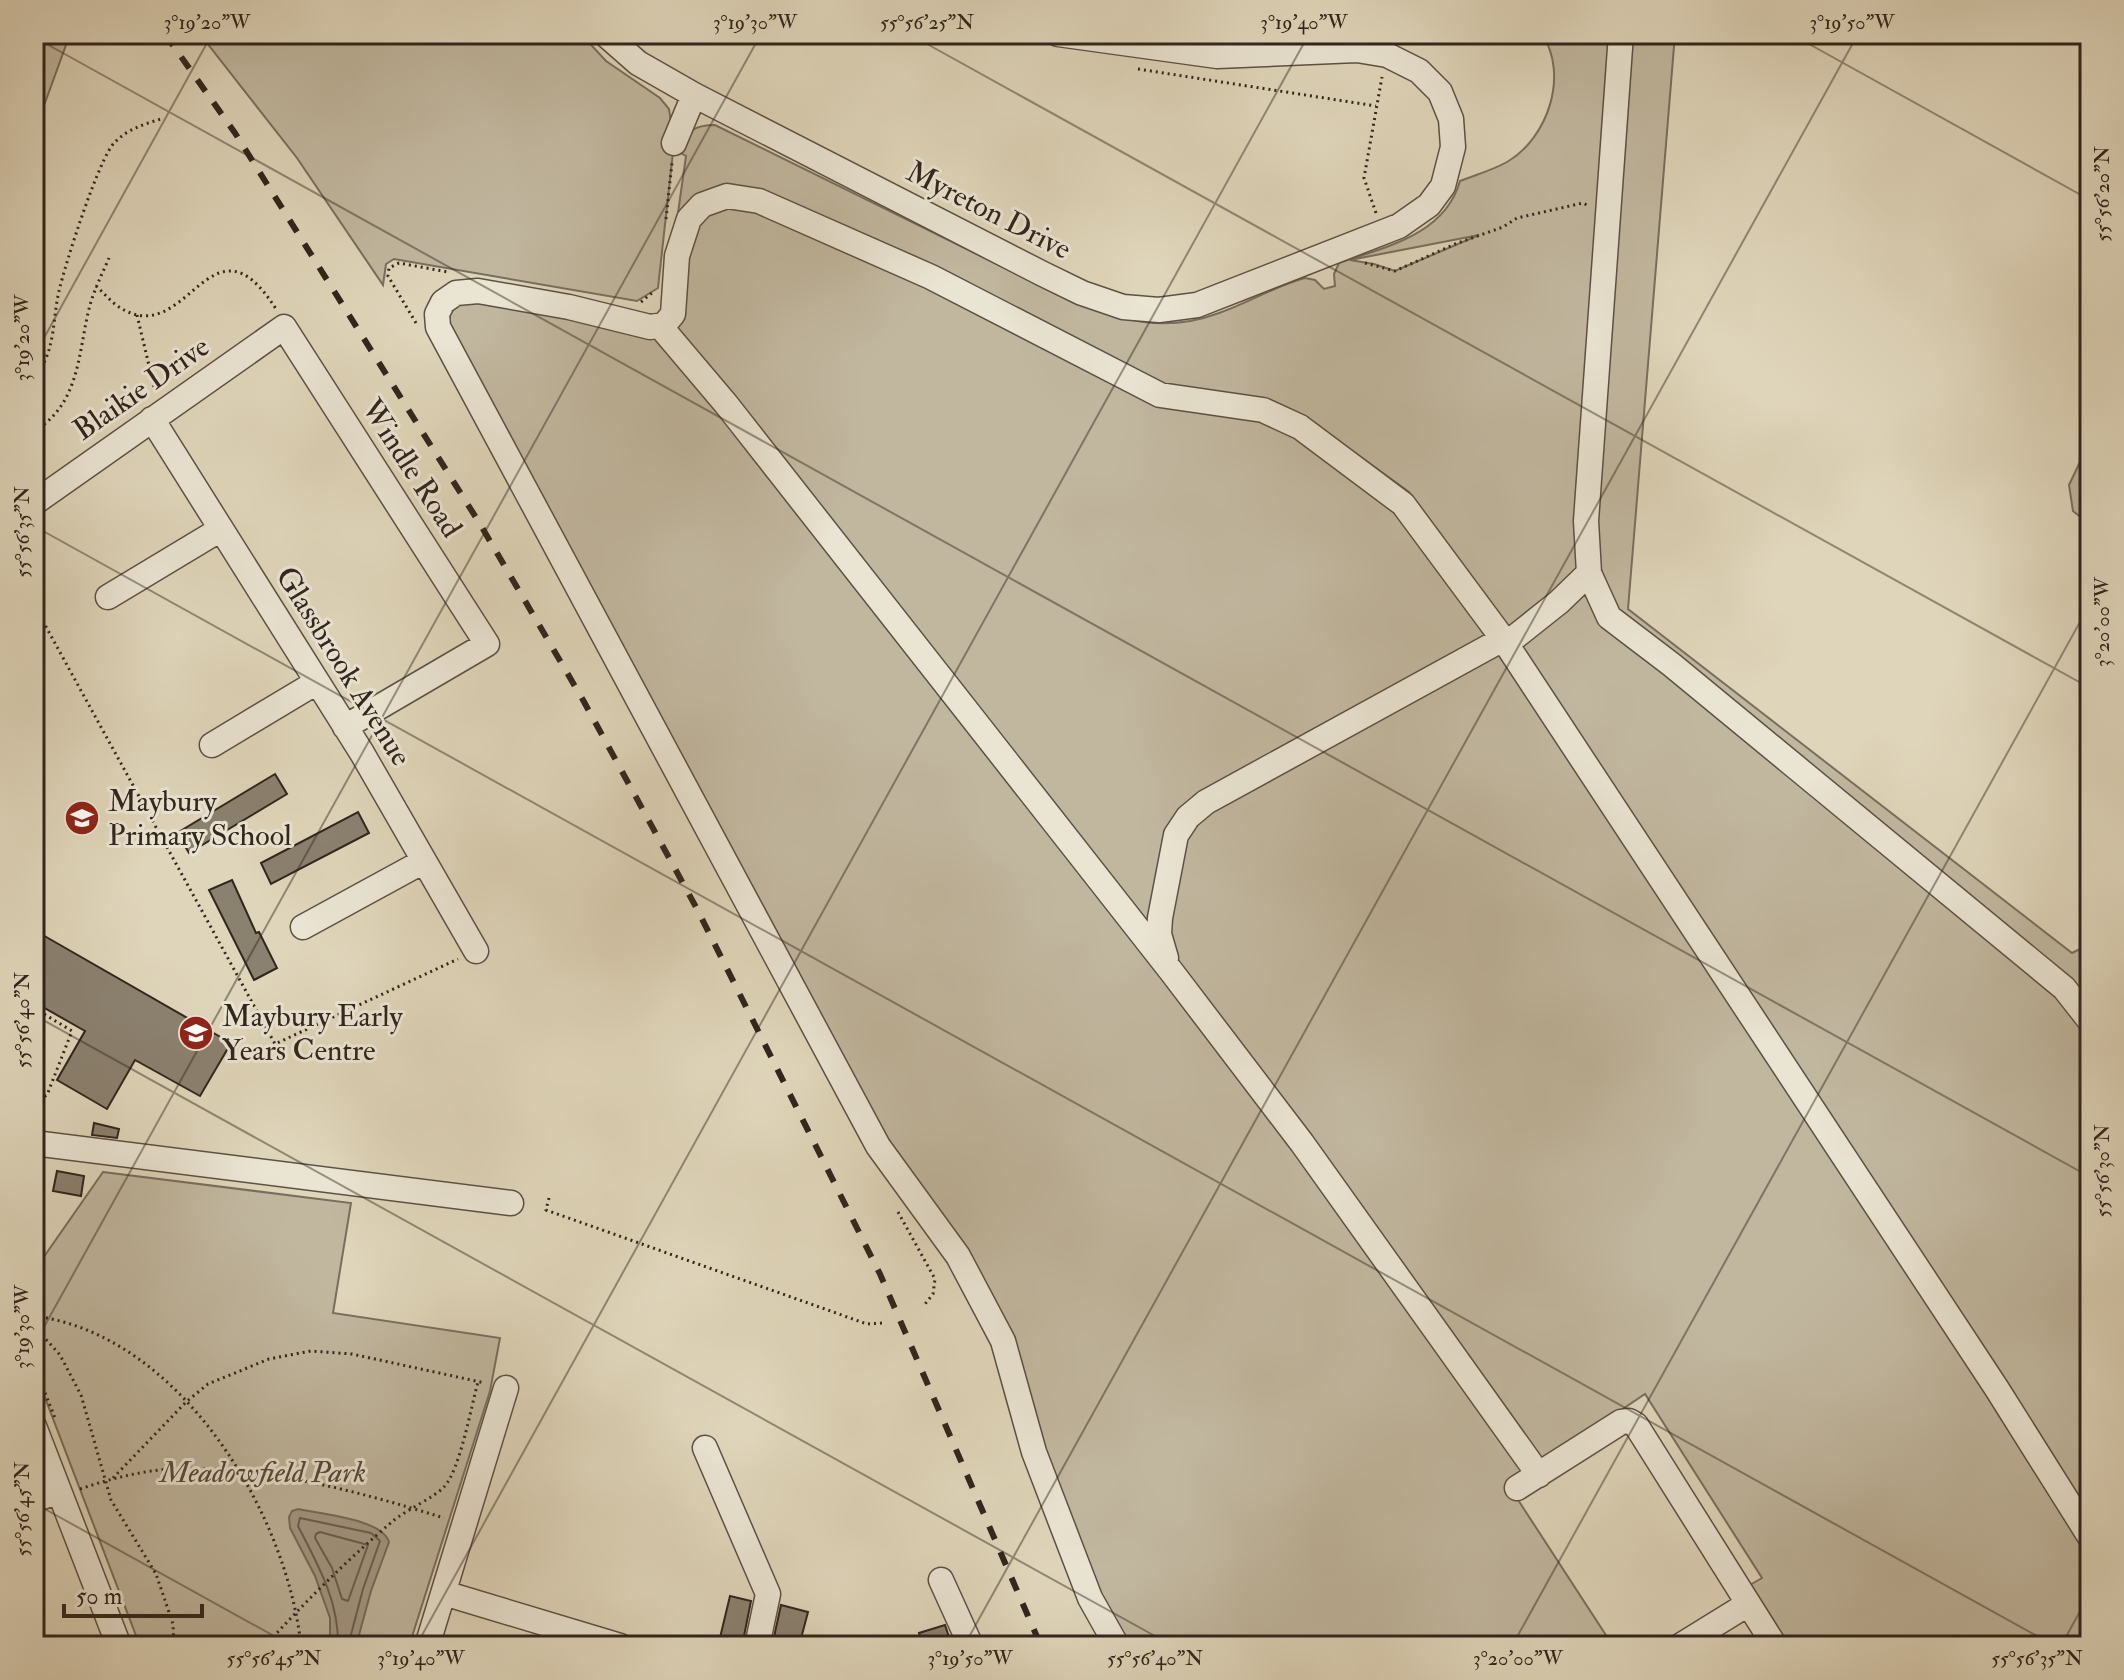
<svg xmlns="http://www.w3.org/2000/svg" width="2124" height="1680" viewBox="0 0 2124 1680" font-family="'IM FELL Double Pica',serif">
  <style>
    .green { fill: #c1b79f; stroke: #796e5e; stroke-width: 2; fill-rule: evenodd }
    .water { fill: #a49985; stroke: #766b5b; stroke-width: 2 }
    .lines { fill: none; stroke-linecap: round; stroke-linejoin: round }
    .shore { stroke: #6a5f51; stroke-width: 2 }
    .building { fill: #8b816f; stroke: #31251d; stroke-width: 2 }
    .minor-casing { stroke: #5c5144; stroke-width: 27 }
    .path { stroke: #31251d; stroke-width: 3; stroke-dasharray: 2 4; stroke-linecap: butt }
    .minor { stroke: #eae4d2; stroke-width: 24 }
    .rail { stroke: #31251d; stroke-width: 6; stroke-dasharray: 14 14; stroke-linecap: butt }
    .ticks { fill: none; stroke: #31251d; stroke-width: 2; stroke-opacity: 0.45 }
    .labels { text-anchor: middle; stroke-width: 6; stroke-linejoin: round; paint-order: stroke }
    .street-label { font-size: 30px; fill: #31251d; stroke: #eae4d2 }
    .poi-label { font-size: 30px; fill: #31251d; stroke: #eae4d2; text-anchor: start }
    .park-label { font-size: 30px; font-style: italic; fill: #554a3e; stroke: #eae4d2 }
    .neatline { fill: none; stroke: #31251d; stroke-width: 3 }
    .ticks-label { font-size: 20px; text-anchor: middle; fill: #31251d }
  </style>
  <rect width="100%" height="100%" fill="#dfd5ba"/>
  <filter id="stains"><feTurbulence type="fractalNoise" baseFrequency=".0025" numOctaves="4"/><feColorMatrix values="0 0 0 0 .2 0 0 0 0 .09 0 0 0 0 .02 0 0 0 .5 -.17"/></filter>
  <radialGradient id="worn" r=".72"><stop offset=".6" stop-color="#630" stop-opacity="0"/><stop offset="1" stop-color="#630" stop-opacity=".3"/></radialGradient>
  <path class="green" d="M34 34H70L34 133Z
    M193 34H581L606 61 660 98 669 109 674 143 658 288 637 301 394 259 386 264 383 285 297 158 203 38 198 41Z
    M1542 34H1675L1628 609 2072 953 2084 947 2090 896V1523L1510 641 1409 492 1315 424 1167 390 712 189C691 196 682 206 676 227L686 156 679 152C689 132 691 125 715 125L1068 299C1120 320 1163 334 1219 313 1248 303 1275 286 1305 278L1315 280 1324 289 1335 286 1334 274 1339 263C1385 247 1445 235 1460 181 1475 175 1493 170 1507 162 1548 138 1569 75 1542 34ZM1479 235 1395 271 1374 264 1350 260Z
    M750 202 1058 350 1268 417 1369 480 1443 566 2090 1542V1646H1780L1743 1589 1762 1578 1645 1394 1509 1486 1613 1646H1121L1056 1505 977 1268 958 1235 868 1125 660 715 447 328 449 308 476 295 664 335 687 236 706 211Z
    M2090 441V525L2073 511 2069 485Z
    M103 1172 351 1203 333 1313 500 1338 490 1391 409 1646H140L34 1369V1271Z"/>
  <path class="water" d="M298 1509C321 1514 382 1519 389 1542L371 1591 356 1646H330V1618L315 1576 290 1528 289 1517 292 1511Z"/>
  <g class="lines">
    <path class="shore" d="M320 1532 368 1545 348 1601 342 1599 332 1568 315 1538 316 1534Z
      M338 1646C339 1601 318 1565 298 1526L300 1518 371 1533 380 1541 363 1589 348 1646"/>
  </g>
  <path class="building" d="M275 774 287 794 189 853 177 833Z
    M358 812 369 833 271 884 261 863Z
    M232 880 256 933 259 932 277 968 254 980 209 890Z
    M34 930 231 1043 200 1096 135 1060 107 1109 57 1080 85 1031 34 1002Z
    M94 1123 119 1129 117 1138 92 1135Z
    M57 1171 84 1176 81 1196 53 1191Z
    M730 1596 751 1601 742 1646H718Z
    M781 1605 808 1612 799 1646H772Z
    M945 1625 952 1646H923L919 1633Z"/>
  <g class="lines">
    <g class="minor-casing">
      <path id="minor" d="M605 34 638 63 694 95 1043 274 1082 293 1123 307 1159 310 1197 305 1399 226 1429 205 1443 186 1453 147 1451 119 1440 92 1419 71 1387 55 1357 50 1217 56 1058 34
        M1621 34 1586 521 1589 573 1609 617 1672 665 2064 988 2090 1021
        M674 143 694 95
        M660 326 726 404 1171 971 1302 1143 1539 1475
        M152 419 362 753 476 951
        M34 503 284 327 487 644 345 727
        M108 597 221 529
        M1510 641 1559 602 1589 573
        M212 745 317 682
        M303 927 424 861
        M1166 958 1159 934 1160 918 1176 835 1188 817 1206 802 1503 639
        M34 1143 511 1203
        M34 1426 119 1646
        M705 1448 768 1594 757 1646
        M1517 1488 1621 1422 1629 1421 1636 1425 1775 1646
        M34 1500 59 1491
        M941 1580 971 1646
        M444 1593 620 1646
        M427 1646 506 1388
        M1117 1646 1090 1598 1034 1452 1003 1341 958 1256 878 1146 438 327 437 314 443 302 456 293 478 291 569 307 650 327 664 325 673 314 677 256 689 219 702 205 727 196 759 201 931 277 1160 395 1263 410 1300 427 1403 504 1503 639 1997 1389 2090 1537
        M1680 1646 1748 1604"/>
    </g>
    <path class="path" d="M1138 69 1376 106
      M1376 213 1364 178 1382 77
      M666 219 672 163
      M1365 263 1395 271 1455 244 1503 227 1517 218 1583 203 1587 205
      M96 286C103 292 111 302 119 307 188 352 210 205 276 309
      M641 302 653 292
      M137 315 155 391
      M416 323 388 276 389 268 399 263 448 272
      M34 377C56 353 52 321 59 291 65 265 99 157 115 142 129 128 145 124 164 118
      M34 431C81 404 78 350 90 305 95 288 102 274 109 258
      M34 605 275 1044 458 959
      M34 1008 72 1031 47 1095 34 1102
      M549 1198 546 1210 867 1324 883 1323
      M898 1212 935 1279 933 1294 925 1304
      M34 1316C179 1334 287 1512 301 1646
      M34 1326 60 1355 81 1395 111 1500 156 1574 173 1624 174 1646
      M34 1365 55 1418
      M113 1478 186 1402 208 1384 269 1359 311 1351 352 1354 485 1383
      M80 1489C103 1481 126 1475 151 1471 240 1459 358 1491 444 1518
      M265 1646C305 1602 347 1560 393 1521 406 1510 435 1497 444 1487 460 1470 471 1407 478 1382"/>
    <use href="#minor" class="minor"/>
    <path class="rail" d="M165 34 235 133 480 524 583 700 697 909 880 1274 1041 1646"/>
  </g>
  <path class="ticks" d="M909 34 2090 688M1791 34 2090 200M34 37 2090 1177M34 356 212 34M34 526 2055 1646M34 1015 1173 1646M34 1345 761 34M34 1503 292 1646M416 1646 1309 34M964 1646 1858 34M1512 1646 2090 604M2061 1646 2090 1593"/>
  <defs>
    <g id="school-disc" transform="scale(1.8)"><circle r="9.5" fill="#8f2418" stroke="#eae4d2"/><path d="M0-5L7-2L0 1L-7-2ZM-4 1L0 2.5L4 1V4Q0 6-4 4Z" fill="#fff"/></g>
  </defs>
  <g fill-rule="evenodd">
    <use href="#school-disc" x="82" y="818"/>
    <use href="#school-disc" x="196" y="1033"/>
  </g>
  <g class="labels">
    <g class="street-label">
      <text transform="translate(989 210) rotate(27)" y="10">Myreton Drive</text>
      <text transform="translate(141 388) rotate(-35)" y="10">Blaikie Drive</text>
      <text transform="translate(412 468) rotate(57)" y="10">Windle Road</text>
      <text transform="translate(344 666) rotate(58)" y="10">Glassbrook Avenue</text>
    </g>
    <g class="poi-label">
      <text x="108" y="811">Maybury<tspan x="108" dy="34">Primary School</tspan></text>
      <text x="222" y="1026">Maybury Early<tspan x="222" dy="34">Years Centre</tspan></text>
    </g>
    <g class="park-label">
      <text x="263" y="1482">Meadowfield Park</text>
    </g>
  </g>
  <rect width="2124" height="1680" fill="none" stroke="#dfd5ba" stroke-width="88"/>
  <path d="M64 1604v12h138v-12" fill="none" stroke="#31251d" stroke-width="4"/>
  <text x="76" y="1604" font-size="24" fill="#31251d" stroke="#eae4d2" stroke-width="6" paint-order="stroke">50 m</text>
  <rect x="44" y="44" width="2036" height="1592" class="neatline"/>
  <g class="ticks-label">
    <text x="207" y="29">3°19'20"W</text>
    <text x="755" y="29">3°19'30"W</text>
    <text x="927" y="29">55°56'25"N</text>
    <text x="1304" y="29">3°19'40"W</text>
    <text x="1852" y="29">3°19'50"W</text>
    <text transform="translate(2102 194) rotate(-90)" y="7">55°56'20"N</text>
    <text transform="translate(22 338) rotate(-90)" y="7">3°19'20"W</text>
    <text transform="translate(22 532) rotate(-90)" y="7">55°56'35"N</text>
    <text transform="translate(2102 622) rotate(-90)" y="7">3°20'00"W</text>
    <text transform="translate(22 1020) rotate(-90)" y="7">55°56'40"N</text>
    <text transform="translate(2102 1171) rotate(-90)" y="7">55°56'30"N</text>
    <text transform="translate(22 1327) rotate(-90)" y="7">3°19'30"W</text>
    <text transform="translate(22 1509) rotate(-90)" y="7">55°56'45"N</text>
    <text x="274" y="1665">55°56'45"N</text>
    <text x="421" y="1665">3°19'40"W</text>
    <text x="970" y="1665">3°19'50"W</text>
    <text x="1155" y="1665">55°56'40"N</text>
    <text x="1518" y="1665">3°20'00"W</text>
    <text x="2037" y="1665">55°56'35"N</text>
  </g>
  <rect width="100%" height="100%" filter="url(#stains)"/>
  <rect width="100%" height="100%" fill="url(#worn)"/>
</svg>
